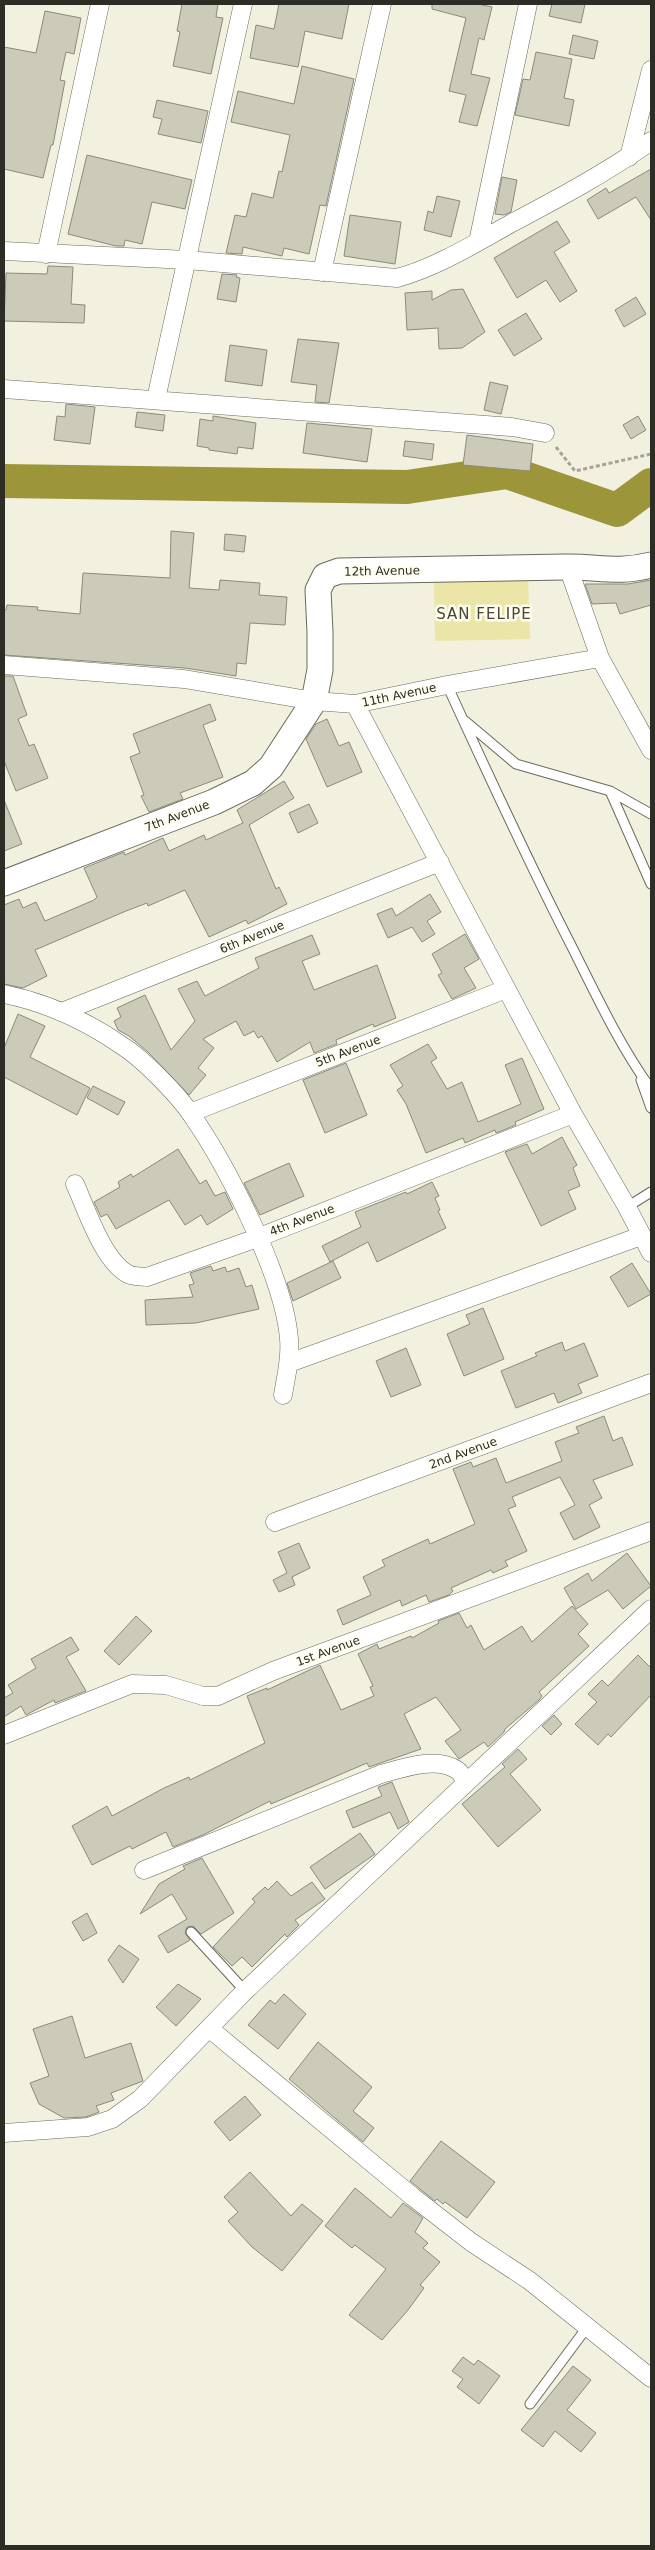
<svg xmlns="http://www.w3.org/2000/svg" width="655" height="2550" viewBox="0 0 655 2550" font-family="'DejaVu Sans',sans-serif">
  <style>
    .green { fill: #ebe6a7 }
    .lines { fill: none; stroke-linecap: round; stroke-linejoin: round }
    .river { stroke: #9d9539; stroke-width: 34 }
    .building { fill: #cccbba; stroke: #8c8b7b }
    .lane-casing { stroke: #6b6a5a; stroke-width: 11 }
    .street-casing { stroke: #6b6a5a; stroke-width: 19 }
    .secondary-casing { stroke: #6b6a5a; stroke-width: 27 }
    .path { stroke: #a5a597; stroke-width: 3; stroke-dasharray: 4 2.5; stroke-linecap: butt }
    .lane { stroke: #fff; stroke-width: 9 }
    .street { stroke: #fff; stroke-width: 18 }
    .secondary { stroke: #fff; stroke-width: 25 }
    .labels { text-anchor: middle; stroke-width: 5; stroke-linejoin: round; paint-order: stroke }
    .street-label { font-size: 12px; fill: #2d2d26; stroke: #fffef0 }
    .quarter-label { font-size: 15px; letter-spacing: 1px; fill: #474637; stroke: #fffef0 }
  </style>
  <rect width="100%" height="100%" fill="#f2f1df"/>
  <path class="green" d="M528 578 530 639 435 641 434 580Z"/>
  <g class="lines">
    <path class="river" d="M4 481 407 487 507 472 617 510 651 485"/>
  </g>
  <path class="building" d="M182 4H218L216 17 223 18 211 74 173 66 180 32 177 31Z
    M279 4H349L342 39 305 31 298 67 250 58 256 25 274 29Z
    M432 4H478L492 7 484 40 479 38 471 74 490 78 477 126 459 122 466 95 449 91 466 18 432 9Z
    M552 4H585L581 23 549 16Z
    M45 11 81 18 74 54 66 52 60 80 65 81 53 145H51L43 178 4 169V47L36 53Z
    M573 35 598 41 594 59 569 54Z
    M536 52 572 59 564 98 574 100 569 126 515 115 523 79 530 80Z
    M302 66 354 79 326 206 320 205 309 254 284 248 282 256 243 247 242 254 226 253 235 215 246 217 252 193 273 198 279 171 282 172 290 135 231 122 238 91 294 104Z
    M157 100 208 111 201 143 158 134 162 119 153 117Z
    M87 155 192 180 185 209 152 202 142 244 125 240 124 246H116L68 234Z
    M651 169V220L636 197 598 219 587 200 606 188 609 193Z
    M502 177 517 180 511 212 504 215 495 214Z
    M437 196 460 201 451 237 424 230 428 211 433 213Z
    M350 215 401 222 395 264 344 256Z
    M557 221 570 242 554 252 577 291 560 302 546 280 517 298 494 258Z
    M48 266 73 267 71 304 85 305 84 323 4 321 6 273 47 274Z
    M222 274 237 275 236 277 240 278 236 302 217 299Z
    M463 289 485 332 462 348 439 349 438 328 407 330 405 293 432 291V300L451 290Z
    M636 297 646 314 624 327 615 310Z
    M526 313 542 339 514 356 498 330Z
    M298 339 339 343 329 403 315 402 317 385 291 382Z
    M230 345 267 350 262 386 225 381Z
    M490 382 508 386 501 414 484 410Z
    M66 404 95 407 90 444 54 440 57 416 65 417Z
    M137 412 165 415 163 431 135 427Z
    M213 416 256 423 253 449 238 447 237 454 209 450V448L197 446 200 419 213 421Z
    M638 416 646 430 631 439 623 425Z
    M307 423 372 429 367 462 303 453Z
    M467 435 533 444 530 471 463 465Z
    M405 441 434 444 432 460 403 456Z
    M171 531 194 533 189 588 219 590 220 580 246 582 260 583 259 595 287 597 285 625 250 623 246 664 237 663 236 676 185 668 4 655V610H6L7 605 38 607 37 610 80 614 83 573 170 578Z
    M225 534 246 536 244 552 224 550Z
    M651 580V605L620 614 616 603 592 604 585 584H628Z
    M4 676H13L27 715 18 719 29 746 34 744 48 778 16 791 4 761Z
    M210 704 216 720 203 725 223 777 180 793 183 799 149 812 141 796 144 795 130 757 140 753 133 734Z
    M327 719 339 746 349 742 362 772 327 787 306 739 316 724Z
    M284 781 294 798 249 825 276 889 279 887 287 904 248 924 246 920 209 937 185 890 148 906 147 903 126 911 35 950 47 976 23 988 4 984V905L19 899 23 908 36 902 45 921 94 900 97 897 84 868 124 852 125 855 163 838 169 851 204 835 206 840 243 823 237 810Z
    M4 800 22 844 4 851Z
    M309 804 318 823 298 833 289 813Z
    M430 894 441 912 427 921 435 934 422 942 412 927 388 938 377 914 392 908 396 916Z
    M465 934 479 959 464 968 476 988 452 999 438 975 442 973 432 954Z
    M312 935 320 954 302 961 314 990 377 965 396 1018 374 1027 373 1024 336 1040 337 1044 314 1053 310 1042 277 1062 262 1036 258 1038 254 1031 244 1036 236 1021 203 1039 214 1048 198 1068 206 1075 189 1095 148 1052 129 1036 118 1030 114 1021 121 1017 117 1008 145 995 171 1050 195 1021 178 989 197 981 205 996 259 968 255 958Z
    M18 1014 45 1026 30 1057 90 1088 77 1115 4 1077V1048Z
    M428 1044 437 1058 431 1062 447 1089 462 1082 478 1122 521 1104 505 1065 522 1058 544 1109 515 1122 516 1125 496 1133 495 1130 465 1143 463 1138 426 1153 406 1104 397 1090 403 1086 390 1065Z
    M346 1063 367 1115 325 1133 303 1080Z
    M93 1086 125 1102 118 1115 87 1098Z
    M562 1137 577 1165 573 1168 580 1186 568 1191 576 1209 541 1226 505 1152 527 1144 532 1154Z
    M178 1149 200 1184 206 1180 215 1196 225 1192 233 1209 207 1225 201 1215 185 1225 169 1200 116 1229 107 1214 101 1217 94 1202 120 1187 118 1182 131 1174 133 1177Z
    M289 1163 304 1196 260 1215 244 1183Z
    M432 1182 439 1196 435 1198 440 1210 438 1211 446 1228 377 1262 368 1242 330 1262 322 1246 361 1227 355 1212 406 1192 407 1194Z
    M333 1261 341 1278 293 1301 287 1283Z
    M632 1263 651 1294 628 1307 610 1277Z
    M211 1266 213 1271 225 1267 227 1272 239 1268 246 1287 252 1285 259 1309 196 1323 146 1325 145 1300 193 1297 189 1285 194 1284 190 1273Z
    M483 1308 504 1359 464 1376 447 1334 470 1324 466 1315Z
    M562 1342 565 1351 584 1343 598 1376 578 1384 582 1393 558 1403 554 1393 516 1408 501 1371 537 1356 535 1353Z
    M406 1348 421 1385 391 1397 376 1361Z
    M604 1416 613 1441 622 1437 633 1465 593 1480 602 1498 589 1505 600 1527 574 1540 560 1513 575 1505 560 1477 512 1497 516 1506 508 1509 527 1551 505 1561 508 1566 493 1573 491 1570 451 1588 453 1591 449 1595 429 1602 426 1595 402 1606 400 1600 343 1625 337 1610 371 1595 363 1577 385 1566 382 1560 428 1539 430 1544 475 1524 453 1469 471 1462 473 1467 496 1458 506 1483 562 1461 555 1442 579 1433 576 1427Z
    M299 1543 310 1568 292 1577 295 1585 279 1592 273 1580 287 1573 278 1552Z
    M627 1553 651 1586 623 1609 608 1590 576 1609 564 1588 588 1573 592 1581Z
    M572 1606 588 1624 578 1634 589 1646 539 1692 542 1696 539 1700 505 1729 504 1732 488 1747 484 1742 459 1759 445 1741 461 1730 436 1697 404 1714 421 1749 369 1767 367 1763 271 1804 270 1801 203 1835 173 1847 166 1832 132 1849 130 1846 92 1865 72 1826 107 1806 112 1816 164 1788 189 1777 190 1780 265 1743 247 1696 267 1688V1690L320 1665 341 1710 374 1696 370 1687 373 1686 358 1654 377 1644 379 1649 411 1636 412 1638 439 1623 438 1621 459 1613 467 1628 471 1625 484 1650 522 1626 532 1642Z
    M136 1616 152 1631 119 1665 104 1651Z
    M71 1637 79 1650 66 1657 86 1691 55 1703 54 1700 26 1715 21 1706 4 1717V1698L13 1693 8 1685 36 1668 31 1659Z
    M638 1655 651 1668V1695L611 1737 608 1734 598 1745 575 1724 597 1702 588 1694 602 1680 608 1686Z
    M554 1715 562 1724 551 1735 542 1726Z
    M518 1749 527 1759 510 1774 541 1810 498 1847 462 1804 505 1767 502 1764Z
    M392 1782 409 1822 398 1829 390 1812 353 1828 346 1811 382 1796 378 1787Z
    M360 1833 375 1854 325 1889 310 1867Z
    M202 1858 234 1913 201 1934 193 1926 187 1927 185 1933 190 1940 168 1953 158 1936 187 1919 172 1894 140 1914 159 1884 185 1869 183 1866Z
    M277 1881 291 1896 312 1882 325 1899 295 1920 299 1925 287 1937 285 1934 252 1967 242 1957 232 1966 213 1947 255 1902 252 1899 265 1887 268 1890Z
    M87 1913 97 1933 83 1941 72 1922Z
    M119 1945 139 1959 123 1983 108 1960Z
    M178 1984 201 1999 176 2026 156 2007Z
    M284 1994 306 2014 278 2049 248 2025 270 2000 275 2004Z
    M72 2016 85 2058 131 2043 143 2081 111 2093 114 2100 96 2106 99 2112 86 2117 64 2118 39 2104 30 2083 49 2076 33 2029Z
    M318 2042 372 2087 353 2111 374 2128 363 2142 289 2079Z
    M245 2096 261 2115 230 2141 214 2122Z
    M441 2141 495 2182 467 2218 445 2202 443 2204 437 2199 435 2201 410 2181Z
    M250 2172 291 2216 302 2204 323 2221 282 2271 252 2247 228 2221 238 2212 224 2197Z
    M355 2188 391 2218 403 2203 423 2218 415 2232 428 2243 423 2248 440 2262 420 2285 424 2288 408 2310 382 2340 349 2315 386 2269 355 2245 352 2248 325 2226Z
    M463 2357 474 2365 478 2360 500 2376 479 2404 457 2387 463 2379 452 2371Z
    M573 2366 591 2380 567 2410 596 2433 581 2452 555 2431 543 2447 521 2430Z"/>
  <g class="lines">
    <g class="lane-casing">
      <path id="lane" d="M447 685C488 774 528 862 573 949 597 997 620 1046 651 1089
        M465 721 516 764 610 791 651 814
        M610 791 651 884
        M641 1080 651 1108
        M627 1207 651 1192
        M191 1932 245 1991
        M530 2404 588 2326"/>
    </g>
    <g class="street-casing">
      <path id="street" d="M629 157 651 70
        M478 242 528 4
        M4 251 187 260 397 278C437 267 474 244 510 224 559 198 606 173 651 141
        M46 254 100 4
        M322 272 382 4
        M4 389 512 427 545 433
        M156 399 243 4
        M568 567 600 658 651 750
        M4 665 184 679 314 701 355 704 447 685 600 658
        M355 704 573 1114 627 1207 651 1253
        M4 994C48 1003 87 1021 124 1047 144 1060 178 1095 191 1114 227 1166 284 1276 289 1339 291 1358 286 1376 283 1395
        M64 1011 440 862
        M190 1113 506 989
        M75 1184C86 1208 103 1261 128 1274 133 1277 141 1276 147 1277L257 1238 573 1114
        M289 1363 641 1236
        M275 1522 651 1383
        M4 1735 132 1684 166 1685 203 1696H218L273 1671 651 1531
        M144 1870 381 1774C403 1768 436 1756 457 1770 461 1772 464 1779 466 1783
        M210 2029 413 2197 471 2242 530 2281 651 2378
        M4 2133 88 2127 112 2119 140 2099 245 1991 651 1609"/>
    </g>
    <g class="secondary-casing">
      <path id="secondary" d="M4 883 214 802 253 783 271 767 314 701 320 670V632L318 590 325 576 339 571C414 570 489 568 564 567 598 566 615 574 651 565"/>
    </g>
    <path class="path" d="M556 447 575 471 651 454"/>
    <use href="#lane" class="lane"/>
    <use href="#street" class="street"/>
    <use href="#secondary" class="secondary"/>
  </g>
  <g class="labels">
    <g class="street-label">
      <text transform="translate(382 571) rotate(-1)" y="4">12th Avenue</text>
      <text transform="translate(399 695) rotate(-12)" y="4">11th Avenue</text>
      <text transform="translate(177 816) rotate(-21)" y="4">7th Avenue</text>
      <text transform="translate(252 937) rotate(-22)" y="4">6th Avenue</text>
      <text transform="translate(348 1051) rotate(-21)" y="4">5th Avenue</text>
      <text transform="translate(302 1220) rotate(-21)" y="4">4th Avenue</text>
      <text transform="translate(463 1453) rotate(-20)" y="4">2nd Avenue</text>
      <text transform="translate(328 1651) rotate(-20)" y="4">1st Avenue</text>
    </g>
    <g class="quarter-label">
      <text x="484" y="619">SAN FELIPE</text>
    </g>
  </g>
  <rect width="655" height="2550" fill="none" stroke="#2d2d26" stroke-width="10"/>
</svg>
